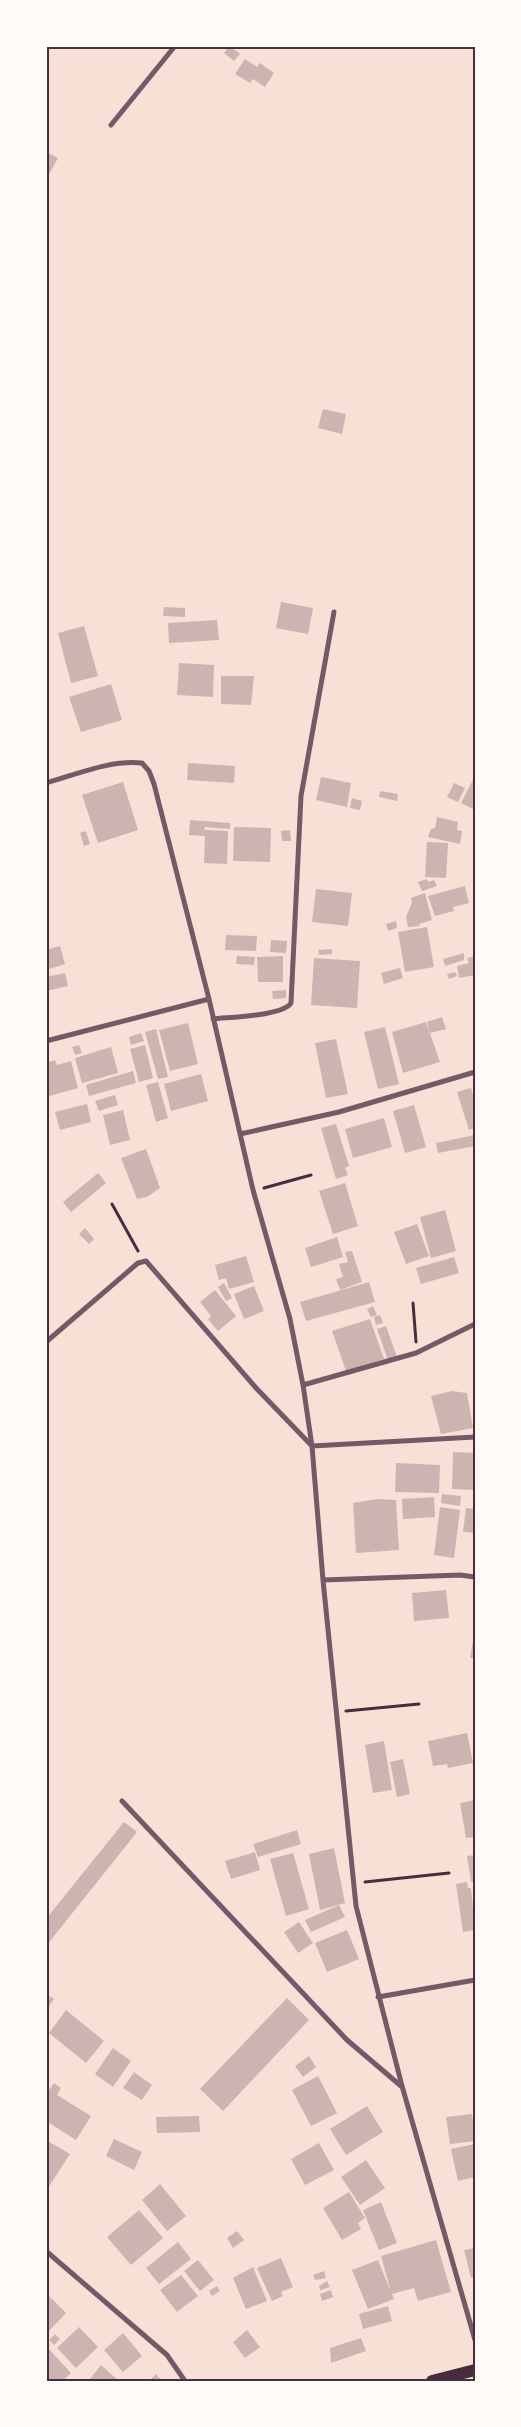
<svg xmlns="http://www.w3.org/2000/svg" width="521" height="2427" viewBox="0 0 521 2427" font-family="Inter,sans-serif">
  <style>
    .building { fill: #ccb4b1 }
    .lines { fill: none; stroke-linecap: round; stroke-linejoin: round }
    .path { stroke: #4a2c40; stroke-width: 3 }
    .minor { stroke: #755966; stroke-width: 5 }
    .primary { stroke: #4a2c40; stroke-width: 12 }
    .neatline { fill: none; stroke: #4a2c40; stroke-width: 2 }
  </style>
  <rect width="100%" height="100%" fill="#f7e1d7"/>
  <path class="building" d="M229 46 240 54 234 61 224 53Z
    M245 59 257 67 260 63 274 73 265 87 253 79 250 83 235 74Z
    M46 152 58 158 46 180Z
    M323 409 346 414 342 434 318 428Z
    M281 602 313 608 308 634 276 628Z
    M164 607 185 608V617L163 616Z
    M217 620 219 640 169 643 168 623Z
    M84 626 98 676 71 683 58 633Z
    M179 663 214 665 213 697 177 695Z
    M221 676H254L251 705 221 704Z
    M111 684 122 720 81 732 69 697Z
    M188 763 235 766 234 783 187 780Z
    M475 776V810L461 803Z
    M321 777 351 783 347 807 316 800Z
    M123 782 138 830 98 843 82 795Z
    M454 783 465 788 458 802 447 797Z
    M380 791 398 794 397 801 379 797Z
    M352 798 362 801 360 810 350 808Z
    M437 817 458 822 457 830 462 831 460 844 428 837 431 829 435 828Z
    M190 820 230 823V829L205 827 204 830 228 831 227 864 204 863 205 836 189 835Z
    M234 827 271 828 270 862 233 861Z
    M290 830 291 841H282L281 831Z
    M86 831 90 844 84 846 80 833Z
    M427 842 448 843 446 878 425 877Z
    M427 879 428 882 434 880 437 886 422 891 418 882Z
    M465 886 469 903 453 907 454 911 435 916 428 896Z
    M316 889 352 893 348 926 312 922Z
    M425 893 432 920 419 924 420 926 408 927 406 917 412 902 411 898Z
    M396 921 397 928 388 931 386 924Z
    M427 927 434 967 405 972 398 932Z
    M226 935 257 936 256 951 225 950Z
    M271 940 287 941 286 953 270 952Z
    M60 946 65 964 46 970V950Z
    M332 949V954L319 955 318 950Z
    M464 953V960L445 966 443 959Z
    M237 956 255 957 254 965 236 964Z
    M283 956V982H258L257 957Z
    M475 956V975L459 978 457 966 469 963 467 958Z
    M314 958 360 961 357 1008 311 1005Z
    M400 968 403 978 384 984 381 973Z
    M455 972 457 976 449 979 447 974Z
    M65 973 68 986 46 991V977Z
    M286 990V998L273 999 272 991Z
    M442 1017 446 1029 430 1033 427 1022Z
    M426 1022 440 1062 403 1073 392 1032Z
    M188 1023 198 1064 170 1071 159 1030Z
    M385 1027 399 1084 378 1089 364 1032Z
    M156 1029 168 1077 158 1079 145 1032Z
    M141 1033 144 1041 131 1045 129 1037Z
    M336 1039 348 1094 326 1098 315 1043Z
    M79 1045 82 1053 75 1055 72 1047Z
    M145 1045 153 1078 139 1082 130 1049Z
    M111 1047 118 1073 82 1083 75 1058Z
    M55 1060 57 1065 71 1061 78 1088 46 1097V1063Z
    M133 1071 136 1083 89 1096 86 1085Z
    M201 1074 208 1101 171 1111 164 1084Z
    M158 1082 168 1118 156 1122 146 1085Z
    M471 1088 475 1102V1128L469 1130 457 1092Z
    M115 1095 118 1105 99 1111 95 1101Z
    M87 1104 91 1122 60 1130 55 1112Z
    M414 1105 426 1147 405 1153 393 1111Z
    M123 1110 130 1140 110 1145 103 1115Z
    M384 1118 392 1147 353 1158 345 1129Z
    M336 1124 349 1166 345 1168 348 1175 336 1179 321 1128Z
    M475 1135V1146L438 1153 436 1143Z
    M146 1149 160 1188 147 1197 137 1199 121 1158Z
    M98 1173 106 1183 71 1212 63 1202Z
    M345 1183 358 1226 333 1234 319 1191Z
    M445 1210 456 1251 431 1258 420 1217Z
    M417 1224 429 1256 406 1264 394 1232Z
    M85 1228 94 1239 89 1244 79 1234Z
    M337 1237 343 1257 311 1267 305 1248Z
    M352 1251 362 1282 340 1290 336 1279 343 1277 339 1264 348 1262 345 1252Z
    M246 1256 254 1282 229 1289 226 1278 219 1280 215 1265Z
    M454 1257 459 1273 421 1284 416 1268Z
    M369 1282 375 1302 306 1321 300 1302Z
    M224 1283 232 1298 226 1301 218 1287Z
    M254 1286 264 1311 244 1319 234 1294Z
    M215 1290 236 1316 218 1331 208 1319 211 1316 200 1302Z
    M373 1306 377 1315 371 1317 367 1309Z
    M380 1315 383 1323 376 1325 374 1317Z
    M370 1319 384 1359 346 1371 332 1331Z
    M386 1326 397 1357 388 1360 377 1329Z
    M452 1391 467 1393 473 1428 441 1434 431 1396Z
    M453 1452 475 1453 474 1490 452 1489Z
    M396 1463 440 1465 439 1493 395 1492Z
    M442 1494 461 1496 460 1506 441 1503Z
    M434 1497 435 1517 403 1519 402 1499Z
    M377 1499 396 1500 399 1550 356 1553 353 1503Z
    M440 1507 460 1510 454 1558 434 1555Z
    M466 1508 475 1509V1533L463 1532Z
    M446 1590 449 1618 414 1621 412 1593Z
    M474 1635H475V1658H470Z
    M467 1733 473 1763 448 1768 447 1764 433 1766 428 1741Z
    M384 1741 392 1790 373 1793 365 1745Z
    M403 1759 410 1794 397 1797 390 1762Z
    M475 1800V1837L466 1838 460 1803Z
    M124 1822 137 1832 46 1946V1919Z
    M297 1830 301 1844 258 1857 253 1844Z
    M334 1848 345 1903 320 1910 309 1854Z
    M255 1852 260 1870 231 1879 225 1861Z
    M293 1853 309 1909 286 1916 270 1859Z
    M475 1855V1881L471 1882 467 1856Z
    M467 1882 468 1888H471L475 1930 463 1932 456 1884Z
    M339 1905 345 1917 311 1932 305 1920Z
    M299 1922 313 1943 298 1953 284 1932Z
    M347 1930 359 1959 327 1972 315 1943Z
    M46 1994 54 1999 46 2010Z
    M287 1998 309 2020 223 2111 200 2089Z
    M66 2010 104 2041 86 2063 49 2033Z
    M113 2048 131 2061 113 2087 95 2074Z
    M309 2056 316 2067 303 2077 295 2066Z
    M134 2072 152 2085 142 2100 123 2088Z
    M318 2076 337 2113 311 2126 292 2090Z
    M54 2083 61 2088 57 2095 91 2116 76 2140 46 2121V2094Z
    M367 2106 383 2132 346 2155 330 2129Z
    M472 2114 475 2141 450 2144 446 2117Z
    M199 2116 200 2132 157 2133 156 2117Z
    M114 2139 142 2152 134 2170 106 2156Z
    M46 2140 70 2154 46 2191Z
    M319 2143 334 2170 305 2185 291 2159Z
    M475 2144V2177L458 2181 451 2149Z
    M366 2160 385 2188 360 2205 341 2177Z
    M160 2184 186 2216 167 2231 142 2200Z
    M349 2192 365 2218 358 2223 361 2229 342 2240 323 2208Z
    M381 2202 397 2243 379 2250 363 2210Z
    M139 2210 163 2238 131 2265 107 2237Z
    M237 2231 244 2240 233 2248 227 2238Z
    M436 2240 451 2292 418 2301 414 2288 392 2294 394 2299 368 2309 352 2270 378 2260 391 2292 381 2256Z
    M178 2242 191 2259 159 2284 146 2268Z
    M475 2248V2277L471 2278 464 2250Z
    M281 2258 293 2287 281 2292 283 2296 272 2301 257 2268Z
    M198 2260 214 2280 200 2291 184 2271Z
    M253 2267 267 2301 246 2309 233 2278Z
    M324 2271 326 2278 315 2280 313 2275Z
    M181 2275 198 2296 177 2312 160 2290Z
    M327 2281 330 2287 320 2290 319 2286Z
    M217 2286 220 2291 212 2296 209 2291Z
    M331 2290 333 2297 322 2301 320 2294Z
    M46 2293 66 2313 48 2332 46 2330Z
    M388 2306 392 2321 363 2329 359 2314Z
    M79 2327 98 2347 76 2368 57 2348Z
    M247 2330 260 2347 245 2358 233 2342Z
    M123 2333 142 2356 123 2372 104 2350Z
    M55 2334 60 2339 54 2345 49 2340Z
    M361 2338 366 2351 331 2363 330 2348Z
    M48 2348 71 2373 63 2381H46Z
    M101 2365 119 2381 89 2380Z
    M156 2374 162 2381H149Z"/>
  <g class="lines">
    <path class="path" d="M264 1188 311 1175
      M112 1204 138 1251
      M413 1303 416 1342
      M346 1711 419 1704
      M365 1882 449 1873"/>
    <path class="minor" d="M111 125 175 46
      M46 783C78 774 109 760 142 763L149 771 154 784 209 999 253 1190 290 1319 303 1385 312 1446 323 1580 356 1906 402 2086 475 2340
      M213 1019C230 1017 283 1016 291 1003L301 796 334 612
      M46 1041 209 999
      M240 1134 339 1112 475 1072
      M46 1342 138 1263 146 1261 257 1389 312 1446 475 1437
      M303 1385 416 1353 475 1324
      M323 1580 460 1575 475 1577
      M122 1801 347 2040 401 2086
      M378 1997 475 1980
      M46 2251 167 2355 185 2381"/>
    <path class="primary" d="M432 2381 475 2370"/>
  </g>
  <rect width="521" height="2427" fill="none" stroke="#fffaf5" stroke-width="95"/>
  <rect x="48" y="48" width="426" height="2332" class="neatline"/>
</svg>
